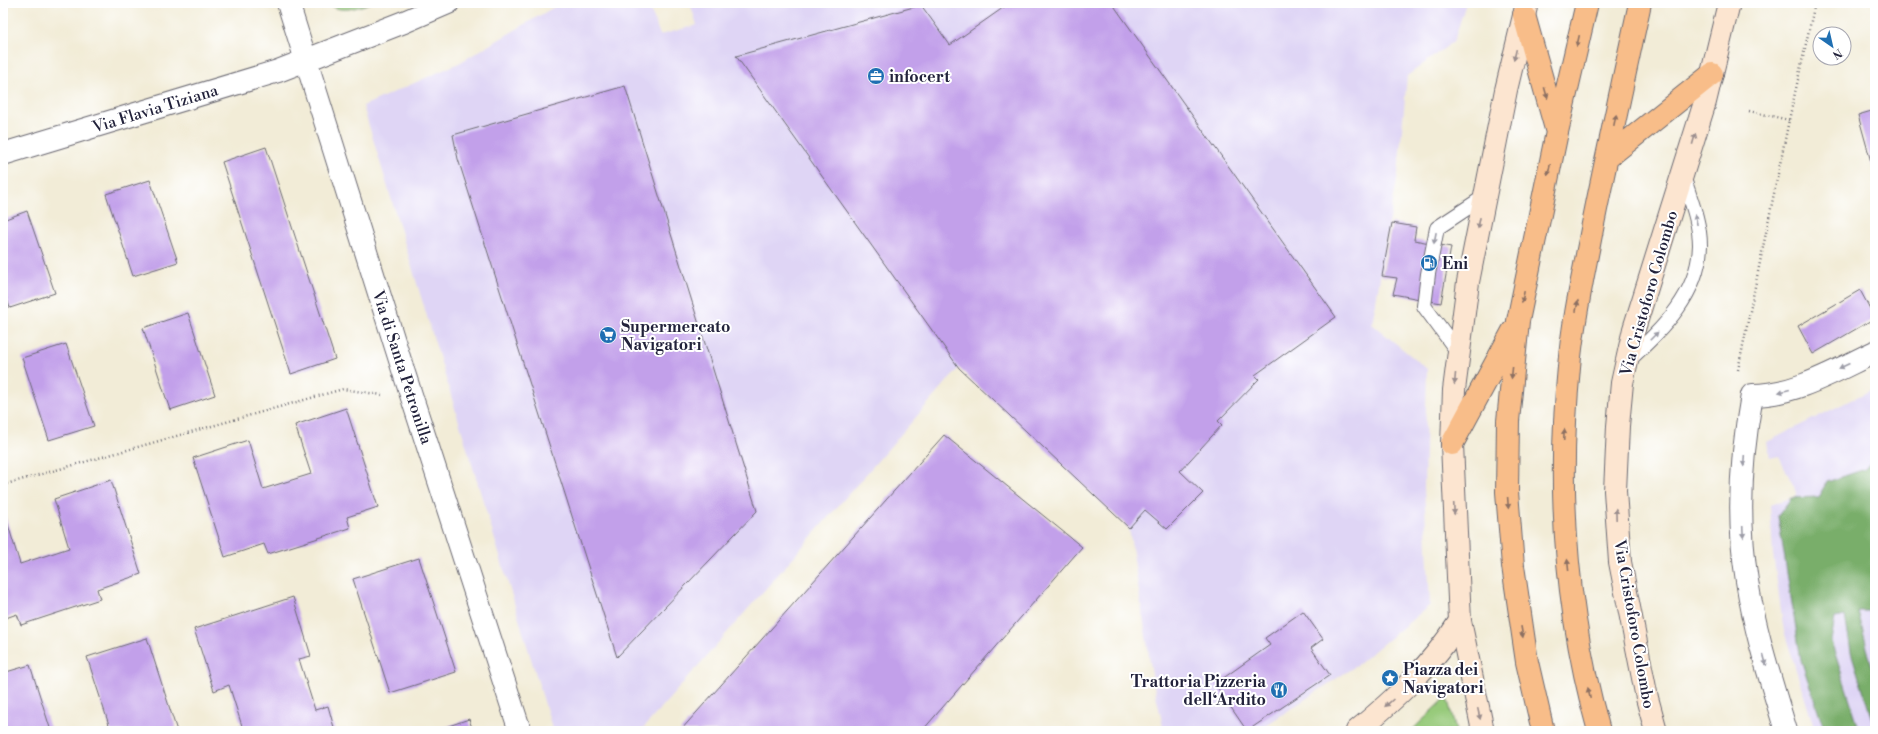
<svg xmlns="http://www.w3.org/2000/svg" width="1878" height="734" viewBox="0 0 1878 734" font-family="'Libre Bodoni',serif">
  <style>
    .built { fill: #dfd5f5 }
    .green { fill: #97ca7a; stroke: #5c765a }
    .forest { fill: #79ae6a; stroke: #4e6852 }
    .building { fill: #c2a0ea }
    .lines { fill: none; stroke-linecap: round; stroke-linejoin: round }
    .service-casing { stroke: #6b6972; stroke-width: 16 }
    .minor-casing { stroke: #6b6972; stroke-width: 24 }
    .secondary-casing { stroke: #6b6972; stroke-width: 24 }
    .primary-casing { stroke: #6b6972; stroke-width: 24 }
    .path { stroke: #6b6972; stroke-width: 2.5; stroke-dasharray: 1 3; stroke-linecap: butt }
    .service { stroke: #fff; stroke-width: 14 }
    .minor { stroke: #fff; stroke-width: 22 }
    .secondary { stroke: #fce5d0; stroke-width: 22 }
    .primary { stroke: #f8bd89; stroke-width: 22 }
    .oneway { fill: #8d7062 }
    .oneway2 { fill: #9a8d8d }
    .oneway3 { fill: #9c9ca7 }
    .labels { text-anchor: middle; stroke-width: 4; stroke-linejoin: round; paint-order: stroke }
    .poi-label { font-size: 16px; font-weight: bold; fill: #22223b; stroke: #fff; text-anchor: start }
    .street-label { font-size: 16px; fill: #22223b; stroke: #fff }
  </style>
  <rect width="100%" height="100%" fill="#fff"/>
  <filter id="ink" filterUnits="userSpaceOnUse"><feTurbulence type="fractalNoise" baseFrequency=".025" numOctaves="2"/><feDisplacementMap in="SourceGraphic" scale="8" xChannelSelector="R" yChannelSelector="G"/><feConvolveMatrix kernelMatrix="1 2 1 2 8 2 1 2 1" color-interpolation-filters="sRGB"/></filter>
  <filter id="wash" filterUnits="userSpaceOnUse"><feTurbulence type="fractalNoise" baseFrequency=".012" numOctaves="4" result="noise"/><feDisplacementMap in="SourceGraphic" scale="16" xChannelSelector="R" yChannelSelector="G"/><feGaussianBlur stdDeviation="0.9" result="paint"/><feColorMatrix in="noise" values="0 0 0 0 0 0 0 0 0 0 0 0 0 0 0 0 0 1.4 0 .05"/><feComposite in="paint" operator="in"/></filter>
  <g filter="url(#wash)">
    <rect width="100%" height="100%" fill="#f2ecd7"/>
    <path class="built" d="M561 3H648L660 35 697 25 690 3H1466L1454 41 1407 76 1398 173 1372 324 1427 369 1424 488 1430 605 1357 665 1257 731H1164L1153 681 1129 528 959 368 641 731H553L363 106 459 63Z
      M1875 388V731H1815L1784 631 1773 554 1770 505 1798 495 1779 456 1770 458 1767 442Z"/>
    <path class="green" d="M328 3H371C357 7 341 15 328 3Z
      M1447 697 1456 731H1411Z"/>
    <path class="forest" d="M1875 457V611H1858L1875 680V729L1851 652 1845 616 1835 618 1831 641 1860 731H1825L1801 660 1778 516 1791 498 1818 497 1827 482 1865 469Z"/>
    <g id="blocks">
      <path class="building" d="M1010 3H1112L1336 317 1255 375 1259 379 1218 421 1222 425 1180 471 1203 493 1167 529 1145 510 1129 528 959 368 736 56 921 5 950 45Z
        M625 86 757 511 617 657 458 159 453 135Z
        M1875 110V168L1873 169 1858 115Z
        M266 147 335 359 291 374 222 162Z
        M150 180 178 262 133 276 106 194Z
        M27 211 55 293 10 308 3 287V220Z
        M1392 223 1416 227 1414 240 1451 247 1441 303 1393 294 1397 278 1382 276Z
        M1860 290 1875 318 1813 354 1798 326Z
        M188 313 215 395 170 410 143 328Z
        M66 344 94 426 49 440 22 358Z
        M346 408 378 507 347 517 350 528 268 554 264 544 225 557 193 458 248 440 263 489 311 474 295 425Z
        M944 435 1082 547 922 731H680Z
        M111 480 141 574 97 589 100 599 21 625 17 614 3 619V515H5L20 564 69 548 54 499Z
        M419 558 456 672 390 693 353 579Z
        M293 597 311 656 299 659 315 710 328 706 335 731H227L242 726 229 685 214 691 194 629Z
        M1303 611 1323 639 1311 648 1330 675 1247 731 1215 684 1270 645 1265 638Z
        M147 638 177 731H111L87 657Z
        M30 665 51 731H3V673Z
        M469 719 473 731H434Z"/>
    </g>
  </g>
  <g filter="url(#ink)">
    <use href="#blocks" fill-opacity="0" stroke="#6b6972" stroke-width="1"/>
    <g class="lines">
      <g class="service-casing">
        <path id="service" d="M1458 352 1424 306 1428 274 1437 228 1484 197
          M1628 361C1662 329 1699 295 1700 245 1700 222 1690 198 1683 176"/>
      </g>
      <g class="minor-casing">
        <path id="minor" d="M288 3 404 373 520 731
          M3 154 278 71 404 22 448 3
          M1786 731C1771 681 1755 632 1747 581 1737 520 1741 455 1752 395 1796 395 1836 370 1875 352"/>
      </g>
      <g class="secondary-casing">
        <path id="secondary" d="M1357 731C1396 698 1433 664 1460 621
          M1483 731 1460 621 1452 444 1454 390 1468 282 1506 90 1527 3
          M1656 731 1647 698 1620 562 1615 491 1618 426 1622 383 1634 329 1705 102 1729 3"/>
      </g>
      <g class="primary-casing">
        <path id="primary" d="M1524 15 1556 129
          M1607 158 1712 74
          M1452 444 1513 331
          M1543 731 1527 662 1513 566 1507 492 1508 421 1518 321 1557 132 1587 3
          M1599 731C1566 613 1557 489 1569 367 1573 319 1584 272 1593 224 1608 150 1624 77 1640 3"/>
      </g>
      <path class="path" d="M1749 111 1789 120
        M1738 370 1789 120 1815 3
        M3 485 343 389 382 395"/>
      <use href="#service" class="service"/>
      <use href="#minor" class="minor"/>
      <use href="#secondary" class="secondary"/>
      <use href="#primary" class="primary"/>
    </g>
    <defs><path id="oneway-solid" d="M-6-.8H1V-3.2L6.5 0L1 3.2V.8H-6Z"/></defs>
    <g class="oneway">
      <use href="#oneway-solid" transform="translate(1578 41) rotate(103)"/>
      <use href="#oneway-solid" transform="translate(1546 93) rotate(74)"/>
      <use href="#oneway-solid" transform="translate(1615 120) rotate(-78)"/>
      <use href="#oneway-solid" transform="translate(1549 170) rotate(102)"/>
      <use href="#oneway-solid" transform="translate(1523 297) rotate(102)"/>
      <use href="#oneway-solid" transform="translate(1577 306) rotate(-80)"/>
      <use href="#oneway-solid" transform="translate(1512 373) rotate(96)"/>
      <use href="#oneway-solid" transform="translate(1564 435) rotate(-87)"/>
      <use href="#oneway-solid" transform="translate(1508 503) rotate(86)"/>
      <use href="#oneway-solid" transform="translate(1568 565) rotate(-96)"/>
      <use href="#oneway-solid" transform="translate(1522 632) rotate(80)"/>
      <use href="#oneway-solid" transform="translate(1589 693) rotate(-102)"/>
    </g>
    <g class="oneway2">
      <use href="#oneway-solid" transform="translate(1515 55) rotate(103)"/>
      <use href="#oneway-solid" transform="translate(1694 139) rotate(-74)"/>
      <use href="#oneway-solid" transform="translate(1479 223) rotate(101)"/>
      <use href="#oneway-solid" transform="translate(1455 379) rotate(95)"/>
      <use href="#oneway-solid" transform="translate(1454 509) rotate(87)"/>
      <use href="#oneway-solid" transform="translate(1616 514) rotate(-92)"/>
      <use href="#oneway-solid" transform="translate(1389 703) rotate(138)"/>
      <use href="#oneway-solid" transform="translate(1479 714) rotate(77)"/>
    </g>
    <g class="oneway3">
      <use href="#oneway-solid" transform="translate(1696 220) rotate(-103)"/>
      <use href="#oneway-solid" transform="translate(1435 238) rotate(101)"/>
      <use href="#oneway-solid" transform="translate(1654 336) rotate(-45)"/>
      <use href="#oneway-solid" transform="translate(1844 366) rotate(155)"/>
      <use href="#oneway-solid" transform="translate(1784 391) rotate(166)"/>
      <use href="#oneway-solid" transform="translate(1744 461) rotate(93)"/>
      <use href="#oneway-solid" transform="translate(1743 532) rotate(87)"/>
      <use href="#oneway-solid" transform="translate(1765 660) rotate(75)"/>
    </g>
  </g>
  <defs>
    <g id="office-disc" transform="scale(0.9)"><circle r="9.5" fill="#1f6fb2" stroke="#fff"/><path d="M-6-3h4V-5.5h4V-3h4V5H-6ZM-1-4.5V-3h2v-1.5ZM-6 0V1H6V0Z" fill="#fff"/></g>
    <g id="fuel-disc" transform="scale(0.9)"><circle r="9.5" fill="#1f6fb2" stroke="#fff"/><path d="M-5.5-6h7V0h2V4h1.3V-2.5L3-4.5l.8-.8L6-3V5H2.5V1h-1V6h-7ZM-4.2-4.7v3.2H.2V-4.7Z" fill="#fff"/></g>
    <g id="supermarket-disc" transform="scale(0.9)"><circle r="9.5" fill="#1f6fb2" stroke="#fff"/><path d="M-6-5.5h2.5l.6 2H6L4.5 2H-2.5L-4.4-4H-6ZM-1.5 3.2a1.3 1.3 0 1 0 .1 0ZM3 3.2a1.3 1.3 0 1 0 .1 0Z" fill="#fff"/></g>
    <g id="sight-disc" transform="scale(0.9)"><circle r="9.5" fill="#1f6fb2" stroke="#fff"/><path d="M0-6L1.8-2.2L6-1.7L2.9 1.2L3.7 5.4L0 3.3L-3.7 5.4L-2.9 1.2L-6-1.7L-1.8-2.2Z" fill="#fff"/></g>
    <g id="restaurant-disc" transform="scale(0.9)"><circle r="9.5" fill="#1f6fb2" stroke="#fff"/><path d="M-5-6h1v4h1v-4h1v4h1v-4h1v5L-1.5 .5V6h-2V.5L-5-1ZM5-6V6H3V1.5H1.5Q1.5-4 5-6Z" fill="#fff"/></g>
  </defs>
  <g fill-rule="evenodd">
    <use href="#office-disc" x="876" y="76"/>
    <use href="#fuel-disc" x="1429" y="263"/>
    <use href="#supermarket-disc" x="608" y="335"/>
    <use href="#sight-disc" x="1390" y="678"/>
    <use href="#restaurant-disc" x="1279" y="690"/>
  </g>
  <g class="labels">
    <g class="poi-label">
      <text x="889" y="82">infocert</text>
      <text x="1442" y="269">Eni</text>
      <text x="621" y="332">Supermercato<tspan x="621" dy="18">Navigatori</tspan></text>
      <text x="1403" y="675">Piazza dei<tspan x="1403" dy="18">Navigatori</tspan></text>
      <text x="1266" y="687" text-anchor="end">Trattoria Pizzeria<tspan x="1266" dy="18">dell‘Ardito</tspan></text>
    </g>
    <g class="street-label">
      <text transform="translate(155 108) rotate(-17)" y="6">Via Flavia Tiziana</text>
      <text transform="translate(1648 293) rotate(-74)" y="6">Via Cristoforo Colombo</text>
      <text transform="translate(403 367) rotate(72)" y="6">Via di Santa Petronilla</text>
      <text transform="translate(1635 624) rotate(80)" y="6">Via Cristoforo Colombo</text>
    </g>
  </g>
  <rect width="1878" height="734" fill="none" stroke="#fff" stroke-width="16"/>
  <g transform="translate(1832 46) rotate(146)"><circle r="19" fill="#ffffff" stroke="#a7a7b1"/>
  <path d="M0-3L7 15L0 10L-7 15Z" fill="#1f6fb2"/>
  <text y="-6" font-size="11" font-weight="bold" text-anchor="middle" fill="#22223b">N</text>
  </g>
</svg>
